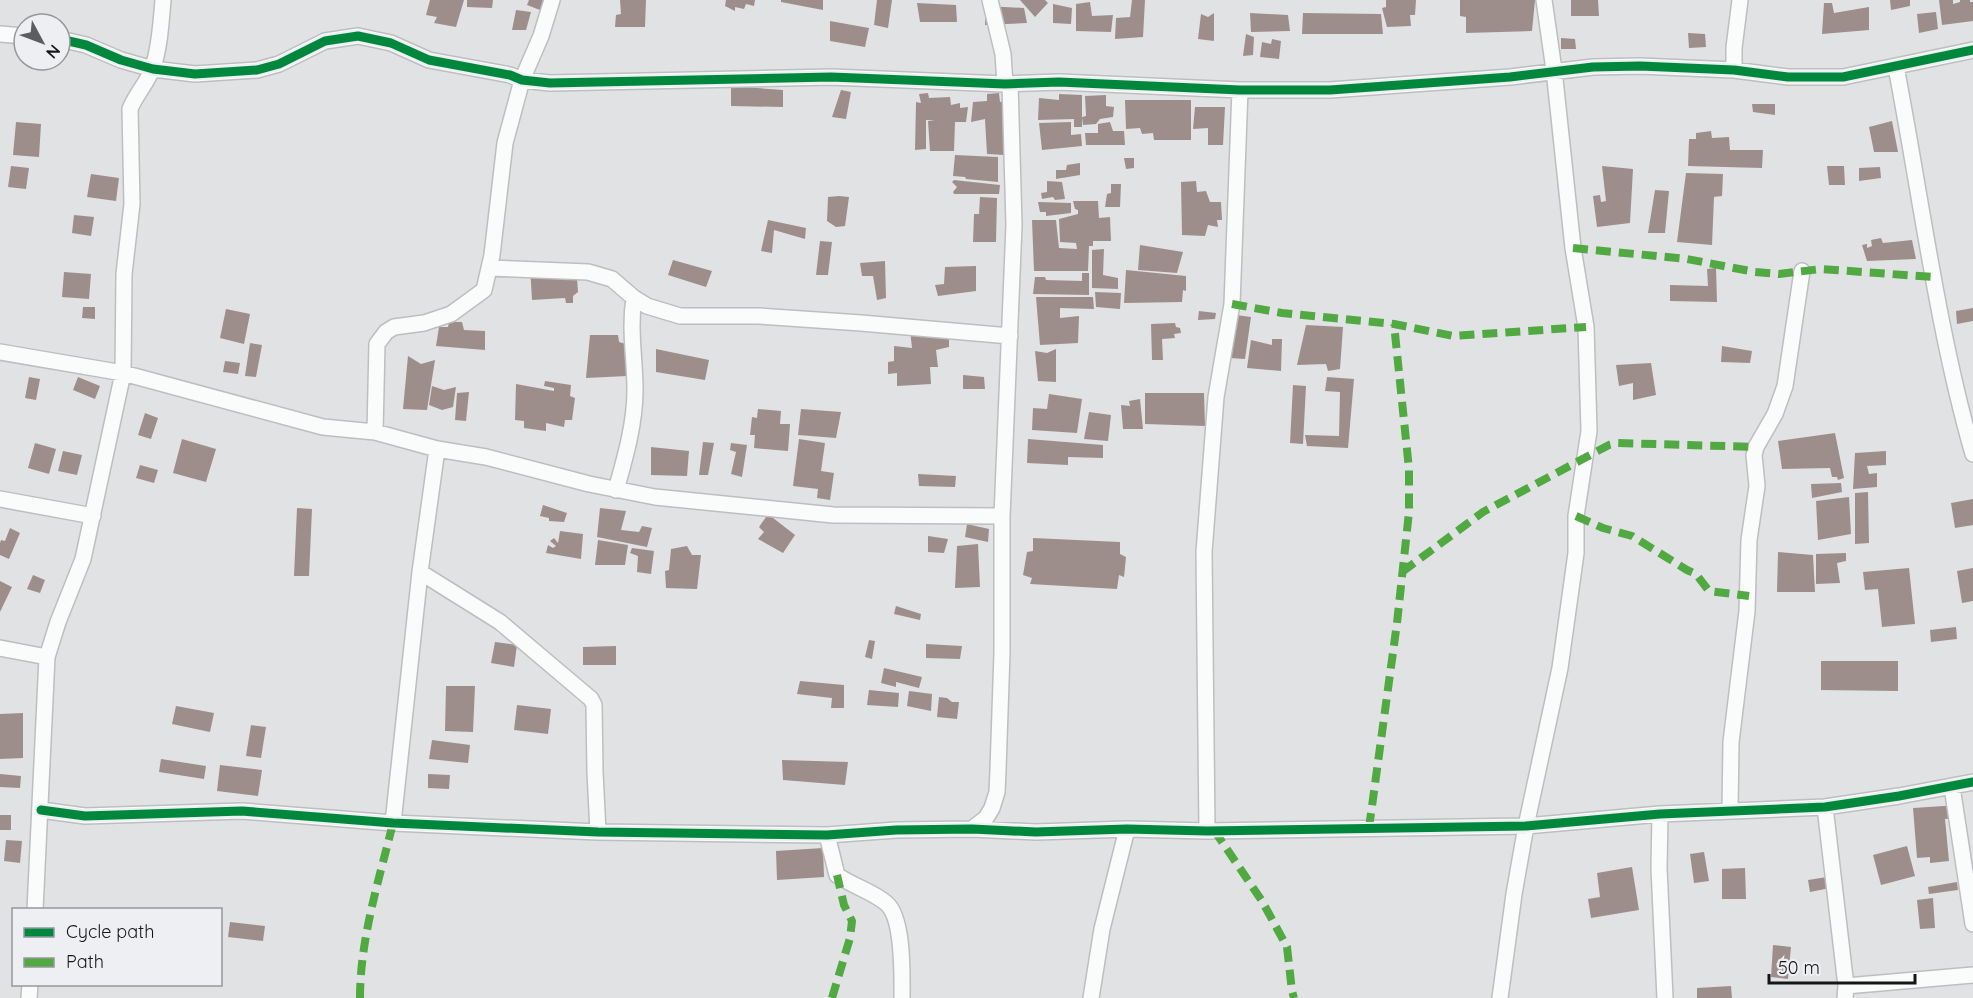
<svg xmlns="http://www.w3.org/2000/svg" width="1973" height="998" viewBox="0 0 1973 998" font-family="Quicksand,sans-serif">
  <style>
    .building { fill: #9e8e8b }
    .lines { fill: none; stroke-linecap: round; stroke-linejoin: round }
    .minor-casing { stroke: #bdbebf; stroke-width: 18 }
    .minor { stroke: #fafbfb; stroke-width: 15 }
    .quiet { stroke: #51a942; stroke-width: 8; stroke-dasharray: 15 8; stroke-linecap: butt }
    .cycleway-casing { stroke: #edeff2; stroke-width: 13 }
    .cycleway { stroke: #00873e; stroke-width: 9 }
  </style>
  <rect width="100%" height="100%" fill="#e1e2e4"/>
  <path class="building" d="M430 0H464L456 27 434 23 437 17 426 15Z
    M467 0H493L492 8 467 7Z
    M529 0H544L540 10 527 5Z
    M620 0H646L645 27H615L616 15 621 14Z
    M726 0H755L754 6 746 4 744 9 735 7V11L725 6Z
    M781 0H823V10L781 2Z
    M877 0H892L888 28 874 25Z
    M1020 0H1045L1048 3 1035 17Z
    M1132 0H1145L1143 37 1115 39 1116 18 1130 17Z
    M1386 0H1416L1415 15H1410L1411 26 1387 27 1382 8 1386 7Z
    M1460 0H1535L1532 31 1466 33V17L1460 16Z
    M1571 0H1598L1599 16H1571Z
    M1890 0H1910V6L1891 10Z
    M1939 0H1953V4L1960 2V0H1970V2H1973V21L1942 25Z
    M1090 2 1092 16 1113 15 1111 32 1076 31V4Z
    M917 3 956 5 957 22H920Z
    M1824 3H1832L1834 13 1869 7V30L1822 34Z
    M1053 4 1072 8 1071 24 1053 23Z
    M986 6 1024 8 1027 23 985 25Z
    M516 10 531 12 526 30H512Z
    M1936 12 1938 29 1919 33 1917 14Z
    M1214 13V41L1198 39 1201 14 1208 17Z
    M1250 13 1288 15 1290 31 1251 32Z
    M1303 13 1381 14 1383 34H1302Z
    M830 21 869 28 865 47 830 41Z
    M1688 33 1705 34 1706 47 1689 48Z
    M1246 34 1254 37 1253 55 1243 56Z
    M1561 38 1575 39 1576 49H1561Z
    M1272 39 1281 41 1279 59 1260 57 1262 42 1271 44Z
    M731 86 783 90V107L731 106Z
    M841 90 851 92 846 119 832 117Z
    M928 93 929 98 950 97 951 105 960 103V108L968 107 966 122H955L954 151H930L928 121 935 120H926V149L915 150 916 102 921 103 919 94Z
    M999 93 1000 102 1004 101V155L987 154 985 119 971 122 973 102 987 101V94Z
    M1059 94 1082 95V127H1074V119L1038 120 1039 98 1059 100Z
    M1106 95V106L1114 107 1113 117 1100 119 1096 124 1083 125 1082 117 1086 116 1085 96Z
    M1125 100H1191V140H1154L1153 133 1142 134 1140 128 1126 129Z
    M1752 104H1775V115L1753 112Z
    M1195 107H1225L1223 145H1208V128L1193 129Z
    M1892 121 1898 152H1874L1869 127Z
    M16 122 41 124 39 157 13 155Z
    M1071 122V135L1081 134 1082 146 1042 150 1039 123Z
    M1110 122 1113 131H1124L1125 145H1086L1085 133H1098V124Z
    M1711 131 1712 138 1729 137 1730 150H1763L1762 168 1688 166 1689 139H1696V133Z
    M955 155 998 157V182L966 179 965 177 953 176Z
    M1124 158H1134V168L1126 169Z
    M1080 163V175L1056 179V170H1066L1067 165Z
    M11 166 29 168 26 189 8 187Z
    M1602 166 1633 169 1630 223 1597 227 1593 196 1600 195 1601 202 1606 201Z
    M1827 166H1844L1845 185H1829Z
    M1880 167 1881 178 1859 181V168Z
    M1686 173 1723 174 1722 196 1714 197 1712 245 1677 242Z
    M91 174 119 178 116 201 87 197Z
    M954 180 1000 185 999 194H954L953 192 957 187 952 182Z
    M1047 181 1062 182 1065 199 1055 200 1053 197 1042 199 1041 193 1047 192Z
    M1196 181 1197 192 1206 191 1210 202H1221L1222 220H1217L1218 227 1208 225 1205 236 1182 235 1181 182Z
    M1111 184H1121L1120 207H1105L1107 194 1111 193Z
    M1655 190 1669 191 1665 233H1648Z
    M839 196 849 197 845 226 836 227 827 221 828 197Z
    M980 197 997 198 996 242H973L974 214H979Z
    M1073 201H1098L1099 218 1110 217 1111 241H1093V246H1089L1088 271H1034L1032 220H1056L1059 248 1077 249 1076 243 1060 242 1059 219 1078 214V210L1075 209Z
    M1038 202 1071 203V213L1046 216V212H1040Z
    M74 215 94 217 91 236 72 233Z
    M768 220 806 228 805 239 774 230 772 253 761 251Z
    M1881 238 1883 243 1912 240 1916 259 1867 261 1862 245 1867 244V248L1872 246 1871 240Z
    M820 241 832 242 828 275H816Z
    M1140 245 1183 252 1177 273 1138 270Z
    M1104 249 1103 275 1118 278V289L1092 288V250Z
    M673 260 712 271 706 287 668 275Z
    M885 261 886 298 877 300 873 276H862L860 263Z
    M576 263 578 292 573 296V303H566L565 298 532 300 530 266Z
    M976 266V291L938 296 935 285 944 284 945 267Z
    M1716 268 1717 302 1670 301V285L1708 286 1707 269Z
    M1126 270 1186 276V291L1183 290 1182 302 1124 303Z
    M64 272 91 274 89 299 62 297Z
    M1082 273H1089V295L1033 294 1035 277H1045L1046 280 1082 281Z
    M1095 292 1121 293 1120 309 1096 307Z
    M1036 297H1093L1094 309 1060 308V318L1079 316 1078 343 1040 345Z
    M83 307H95V319L82 318Z
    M1973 308V321L1957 324 1956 311Z
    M226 309 250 314 244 344 220 338Z
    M1199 311 1216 313 1215 319 1198 320Z
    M1236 315 1251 317 1245 359 1230 358Z
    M909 321 949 324V347L936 350 938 367H930L931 384 897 386V373L888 374V362L894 361V346L912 348Z
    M449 322H462L464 330 485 331V350L436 346 439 327H448Z
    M1175 323 1176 327 1180 328 1181 333 1174 334 1175 338 1162 339 1163 360H1152L1151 324Z
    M1306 325 1343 327 1340 369 1328 371 1326 364 1297 365Z
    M590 335H618L619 342 629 345V360L626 361 627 376 586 378Z
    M1272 339H1282L1281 371 1247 368 1251 340 1272 345Z
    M250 343 262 345 256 377 245 376Z
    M1722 346 1752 351 1750 363 1721 362Z
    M656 349 709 360 705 380 656 372Z
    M1056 349V382L1038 381 1035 351 1047 353Z
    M408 356 421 364 435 360 427 410 403 409Z
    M225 361 240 363 238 374 223 372Z
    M1651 363 1656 395 1633 400V383L1619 386 1616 365Z
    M963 375 984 377 985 389H963Z
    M29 377 40 379 36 400 25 398Z
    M78 377 100 386 95 399 73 390Z
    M1327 377 1354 379 1348 448 1307 446 1305 435 1339 436 1340 392 1325 391Z
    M545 381 571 385 570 396 575 398 572 420H565L564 427 546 423V431L524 428V421L515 420 516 384 554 391V388L544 386Z
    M1293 385 1306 386 1303 444 1290 443Z
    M432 386 444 390 456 387 453 407 442 410 429 405Z
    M469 392 466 421 455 420 457 393Z
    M1145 393H1204L1205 426 1145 424Z
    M1049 394 1082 399 1077 433 1032 430 1033 408 1047 409Z
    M1140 399 1143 429H1123L1121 405 1130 406 1129 401Z
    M758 409 781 411 780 424H790L788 451 754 448 755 435H750L752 417 757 418Z
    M801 409 841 412 836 438 798 435Z
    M1089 412 1111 415 1108 441 1084 439Z
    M145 413 158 418 151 439 138 435Z
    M1835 433 1844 478 1838 480 1837 477H1832L1830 468 1782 469 1778 441Z
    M182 439 216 449 206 482 173 473Z
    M799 439 825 443 821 471 834 473 830 500 817 498 818 489 793 486Z
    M1028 439 1103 445V458L1068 457V465L1027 463Z
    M703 442 714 443 708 475H699Z
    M35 443 56 449 49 474 28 468Z
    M731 443 747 445 742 477 731 474 736 452 730 450Z
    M651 447 689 451 687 476 651 475Z
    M63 451 82 455 77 475 58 471Z
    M1886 451V465L1867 466 1869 474 1877 473V487L1853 489 1855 453Z
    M140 465 158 470 154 483 136 478Z
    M918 474 956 476 955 487 919 486Z
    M1841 483 1842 492 1812 498 1811 484Z
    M1868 492 1869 543 1855 544V493Z
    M1849 497 1851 534 1818 540 1816 501Z
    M1973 499V525L1955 528 1951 503Z
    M543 505 567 513 564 522 549 521V518L540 516Z
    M297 508 312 509 309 576H294Z
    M600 508 626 511 621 530 639 532 642 526 652 528 647 547 597 537Z
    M768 514 795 535 783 553 758 539 764 532 759 527Z
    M967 524 989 529 988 542 965 537Z
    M10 528 20 533 9 559 0 555V543L1 540 5 541Z
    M560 531 583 534 581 559 546 553 548 545 553 548 556 546 550 541 554 538 558 543Z
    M928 536 948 539 944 553 928 552Z
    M1033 538 1120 542V554L1126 557 1124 577 1119 575 1117 589 1030 584 1032 578 1023 575 1027 552 1033 551Z
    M598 540 628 545 625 565H595Z
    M978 544 980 587 955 588 957 546Z
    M687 546 692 555H701L697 589 666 588 665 571 669 570 671 549Z
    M632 548 654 551 651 574 637 572 638 556 630 553Z
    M1778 552 1813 555 1815 592H1777Z
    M1846 553V561L1837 563 1840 583 1816 584V554Z
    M1909 568 1915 624 1882 627 1878 589 1865 590 1863 572Z
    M1973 568V601L1962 603 1957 571Z
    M33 575 45 580 40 593 27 589Z
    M0 581 12 587 0 612Z
    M896 606 921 614 920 620 894 614Z
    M1956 627 1957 639 1931 642 1930 630Z
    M869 640 875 641 872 659 865 657Z
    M495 642 517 645 514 667 491 663Z
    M926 644 962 646 960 659 926 658Z
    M616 646V665H583V647Z
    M1821 661H1898V691L1821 690Z
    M884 668 922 677 919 688 896 682V687L881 683Z
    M800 681 844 685V708H831L832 698 797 694Z
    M446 686H475L473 732 445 731Z
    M869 690 899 693 898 707 867 705Z
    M909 691 932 694 931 711 907 706Z
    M939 697 947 698 952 702H959L957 719 937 717Z
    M517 705 551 709 548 734 514 730Z
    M176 706 214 713 210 732 172 724Z
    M23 713V758L0 759V714Z
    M251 725 266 727 261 758 246 756Z
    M432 740 470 745 468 763 429 759Z
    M161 759 206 766 204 779 159 772Z
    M782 760 848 762 845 785 783 780Z
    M220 765 262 770 258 796 217 791Z
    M0 774 21 776 20 788 0 787Z
    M428 774 450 775 449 789 428 788Z
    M1959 805 1961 818 1945 819 1949 861 1930 863V857L1917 858 1913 808Z
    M0 815H11V830H0Z
    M6 840 22 841 20 863 4 861Z
    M1907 846 1915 876 1881 885 1873 855Z
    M823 848 824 877 777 880 776 851Z
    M1704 852 1709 881 1694 883 1690 854Z
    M1632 867 1639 910 1591 918 1588 899 1600 897 1597 873Z
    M1745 868 1746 899H1722V869Z
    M1827 877 1830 888 1810 892 1808 880Z
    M1957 882 1958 890 1929 894 1928 887Z
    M1933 898 1935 928 1920 929 1917 900Z
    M230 922 265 926 263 941 228 937Z
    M1773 945 1791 947 1788 979 1771 977Z
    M1731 986 1732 998H1697V988Z"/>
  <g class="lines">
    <g class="minor-casing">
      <path id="minor" d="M990 0 1003 54 1005 84
        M0 34 24 36
        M60 39 86 45 121 60 153 69 195 74 257 70 279 64 325 41 358 36 391 43 429 60 510 75 522 80 550 83 831 77 1005 84 1059 82 1240 90H1330L1510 77 1593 67 1640 66 1734 70 1788 77H1843L1973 50
        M1896 67C1921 197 1937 328 1973 454
        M1734 70V48L1740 0
        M489 268 588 272 612 279 634 298 647 306 680 316H759L861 323 1010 336
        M0 352 123 373 323 427 375 432 437 449 486 457 589 484 655 497 833 515 1002 516
        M375 432 377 344 386 332 394 327 424 323 451 314 484 290 492 255 505 143 522 80 541 36 552 0
        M616 490C625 458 635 424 635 390 635 359 629 329 634 298
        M0 499 93 516
        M420 572 500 622 591 699 594 705 595 772 598 832
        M0 648 47 657
        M1952 787 1973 924
        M1825 807 1846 986 1845 998
        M41 810 85 816 242 811 393 823 598 832 827 835 896 830 972 829 1036 832 1127 829 1207 831 1526 826 1660 814 1825 807 1899 796 1973 782
        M1730 810 1731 742 1747 611 1749 540 1757 486 1754 455 1756 447 1775 414 1785 386 1802 271
        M1660 814 1659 868 1665 998
        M393 823 420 572 437 449
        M972 829 986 818 992 808 997 792 998 770 1002 653V516L1014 225 1010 83
        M1207 831 1204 552 1216 397 1232 304 1240 90
        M827 835 837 875C852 886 872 891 886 903 904 917 902 976 902 998
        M35 910 47 657 58 622 83 559 123 373 124 274 132 204 130 109C136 94 148 82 153 67 160 46 161 22 163 0
        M1846 986 1973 975
        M29 998 30 984
        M1091 998 1102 929 1127 829
        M1500 998 1514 894 1526 826 1560 668 1576 553V516L1589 431 1586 327 1573 248 1554 70 1544 0"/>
    </g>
    <use href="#minor" class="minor"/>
    <path class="quiet" d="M1573 248 1687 259 1755 272 1779 274 1821 269 1933 277
      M1232 304 1282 313 1394 324 1453 336 1586 327
      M1576 516 1603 528 1632 536 1687 570 1696 574 1709 591 1749 596
      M1402 572 1483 512 1609 445 1618 443 1756 447
      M1369 828 1397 623 1409 512V469L1394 324
      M1214 830 1262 901 1287 947 1292 991 1294 998
      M360 998C360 939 379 880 393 823
      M832 998 850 938 852 921 844 905 837 875"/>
    <g class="cycleway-casing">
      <path id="cycleway" d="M60 39 86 45 121 60 153 69 195 74 257 70 279 64 325 41 358 36 391 43 429 60 510 75 522 80 550 83 831 77 1005 84 1059 82 1240 90H1330L1510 77 1593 67 1640 66 1734 70 1788 77H1843L1973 50
        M41 810 85 816 242 811 393 823 598 832 827 835 896 830 972 829 1036 832 1127 829 1207 831 1526 826 1660 814 1825 807 1899 796 1973 782"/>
    </g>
    <use href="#cycleway" class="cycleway"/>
  </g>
  <rect x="12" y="908" width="210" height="78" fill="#edeff2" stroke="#97989a" stroke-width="1.5"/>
  <rect x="24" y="928" width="30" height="9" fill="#00873e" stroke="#97989a" stroke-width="1.5"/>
  <text x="66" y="938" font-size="18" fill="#161617">Cycle path</text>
  <rect x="24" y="958" width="30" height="9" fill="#51a942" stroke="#97989a" stroke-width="1.5"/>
  <text x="66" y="968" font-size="18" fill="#161617">Path</text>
  <g transform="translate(42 42) rotate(131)"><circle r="28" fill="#edeff2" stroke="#97989a" stroke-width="1.5"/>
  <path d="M0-4.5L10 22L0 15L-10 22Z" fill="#5d5d5f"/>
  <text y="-9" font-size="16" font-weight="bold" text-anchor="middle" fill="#161617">N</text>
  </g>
  <path d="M1769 974v9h146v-9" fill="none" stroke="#161617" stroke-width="3"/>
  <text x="1778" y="974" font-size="18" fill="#161617" stroke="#edeff2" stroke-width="4.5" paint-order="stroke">50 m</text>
</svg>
